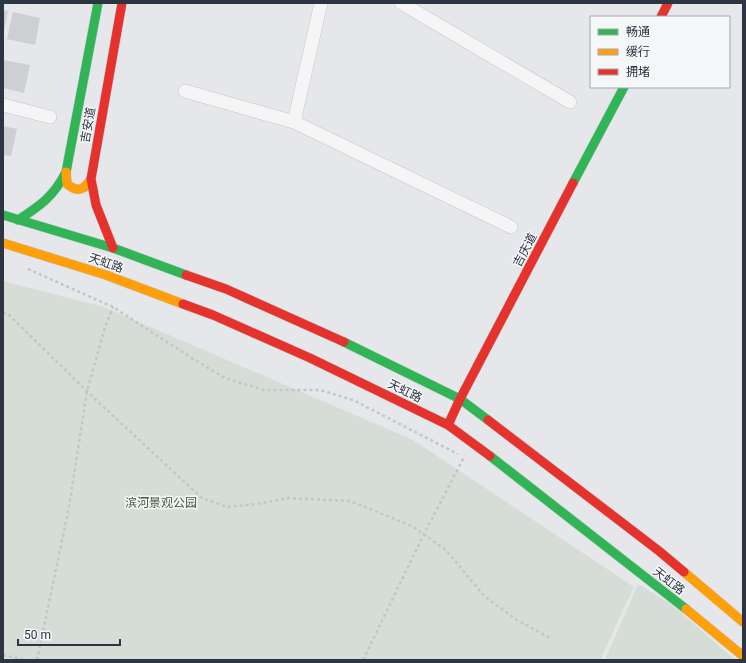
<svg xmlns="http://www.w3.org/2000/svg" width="746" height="663" viewBox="0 0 746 663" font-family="Roboto,'Noto Sans SC',sans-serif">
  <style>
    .green { fill: #d6ddd6 }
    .building { fill: #cecfd2 }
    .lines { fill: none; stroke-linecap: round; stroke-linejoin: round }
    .street-casing { stroke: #c3c5c8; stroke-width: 14 }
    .fast-casing { stroke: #c3c5c8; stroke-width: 10 }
    .slow-casing { stroke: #c3c5c8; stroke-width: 10 }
    .jam-casing { stroke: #c3c5c8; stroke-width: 10 }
    .path { stroke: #c3c5c8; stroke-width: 2.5; stroke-dasharray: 3 3; stroke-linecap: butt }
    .street { stroke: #f5f5f6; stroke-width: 13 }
    .fast { stroke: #30b455; stroke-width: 9 }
    .slow { stroke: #ff9f0a; stroke-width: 9 }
    .jam { stroke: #e5322d; stroke-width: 9 }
    .labels { text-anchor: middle; stroke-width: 3; stroke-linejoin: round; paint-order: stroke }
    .street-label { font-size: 12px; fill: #2d3442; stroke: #f4f6f8 }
    .park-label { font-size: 12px; fill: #415d3b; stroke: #f4f6f8 }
  </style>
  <rect width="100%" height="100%" fill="#e5e7ea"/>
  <path class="green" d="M3 281 104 307 413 440 634 587 600 660H3Z
    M638 584 671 604 735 660H605Z"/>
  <path class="building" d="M3 10 8 11 4 31H3Z
    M13 12 40 18 35 45 7 39Z
    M3 60 30 65 24 93 3 88Z
    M3 126 17 129 11 156 3 155Z"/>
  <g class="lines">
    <g class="street-casing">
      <path id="street" d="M401 3 570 102
        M185 91 294 122 511 227
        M3 105 50 117
        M294 122 321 3"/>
    </g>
    <g class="fast-casing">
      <path id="fast" d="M573 183 624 87
        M3 215 113 248 186 275
        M18 220C40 206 54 196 66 172L98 3
        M344 342 460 399 488 420
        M490 456 686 609"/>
    </g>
    <g class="slow-casing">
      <path id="slow" d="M66 172 67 184C78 193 84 190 91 179
        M3 243 106 275 183 304
        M684 572 743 622
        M686 609 743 656"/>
    </g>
    <g class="jam-casing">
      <path id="jam" d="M661 17 668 3
        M113 248 96 205 91 179 122 3
        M186 275 226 289 344 342
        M183 304 213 315 310 358 448 425 490 456
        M488 420 659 551 684 572
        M448 425 460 399 573 183"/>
    </g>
    <path class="path" d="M28 269 113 307 190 357 225 378 264 390H320L353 400 458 454
      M3 312 9 315 96 400 202 498 227 507 257 504 288 498 350 501 412 526 446 550 485 597 517 620 550 638
      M3 655 24 660
      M37 660 69 507 87 391 105 327 113 307
      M363 660 424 534 464 457"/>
    <use href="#street" class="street"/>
    <use href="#fast" class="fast"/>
    <use href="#slow" class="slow"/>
    <use href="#jam" class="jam"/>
  </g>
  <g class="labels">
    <g class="street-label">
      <text transform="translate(88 125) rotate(-80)" y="4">吉安道</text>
      <text transform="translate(525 250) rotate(-62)" y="4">吉庆道</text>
      <text transform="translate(106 263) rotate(19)" y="4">天虹路</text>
      <text transform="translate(405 391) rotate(26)" y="4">天虹路</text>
      <text transform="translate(669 581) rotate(38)" y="4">天虹路</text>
    </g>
    <g class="park-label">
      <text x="161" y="507">滨河景观公园</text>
    </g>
  </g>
  <rect width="746" height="663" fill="none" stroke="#2d3442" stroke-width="8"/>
  <rect x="590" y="16" width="140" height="72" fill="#f4f6f8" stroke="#a4a8af"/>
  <rect x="598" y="29" width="20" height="6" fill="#30b455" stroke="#a4a8af"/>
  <text x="626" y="36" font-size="12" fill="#2d3442">畅通</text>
  <rect x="598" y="49" width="20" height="6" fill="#ff9f0a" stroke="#a4a8af"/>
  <text x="626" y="56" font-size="12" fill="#2d3442">缓行</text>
  <rect x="598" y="69" width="20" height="6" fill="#e5322d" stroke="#a4a8af"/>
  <text x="626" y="76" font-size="12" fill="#2d3442">拥堵</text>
  <path d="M18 639v6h102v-6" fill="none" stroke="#2d3442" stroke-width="2"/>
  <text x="24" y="639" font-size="12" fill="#2d3442" stroke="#f4f6f8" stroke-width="3" paint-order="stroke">50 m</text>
</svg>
